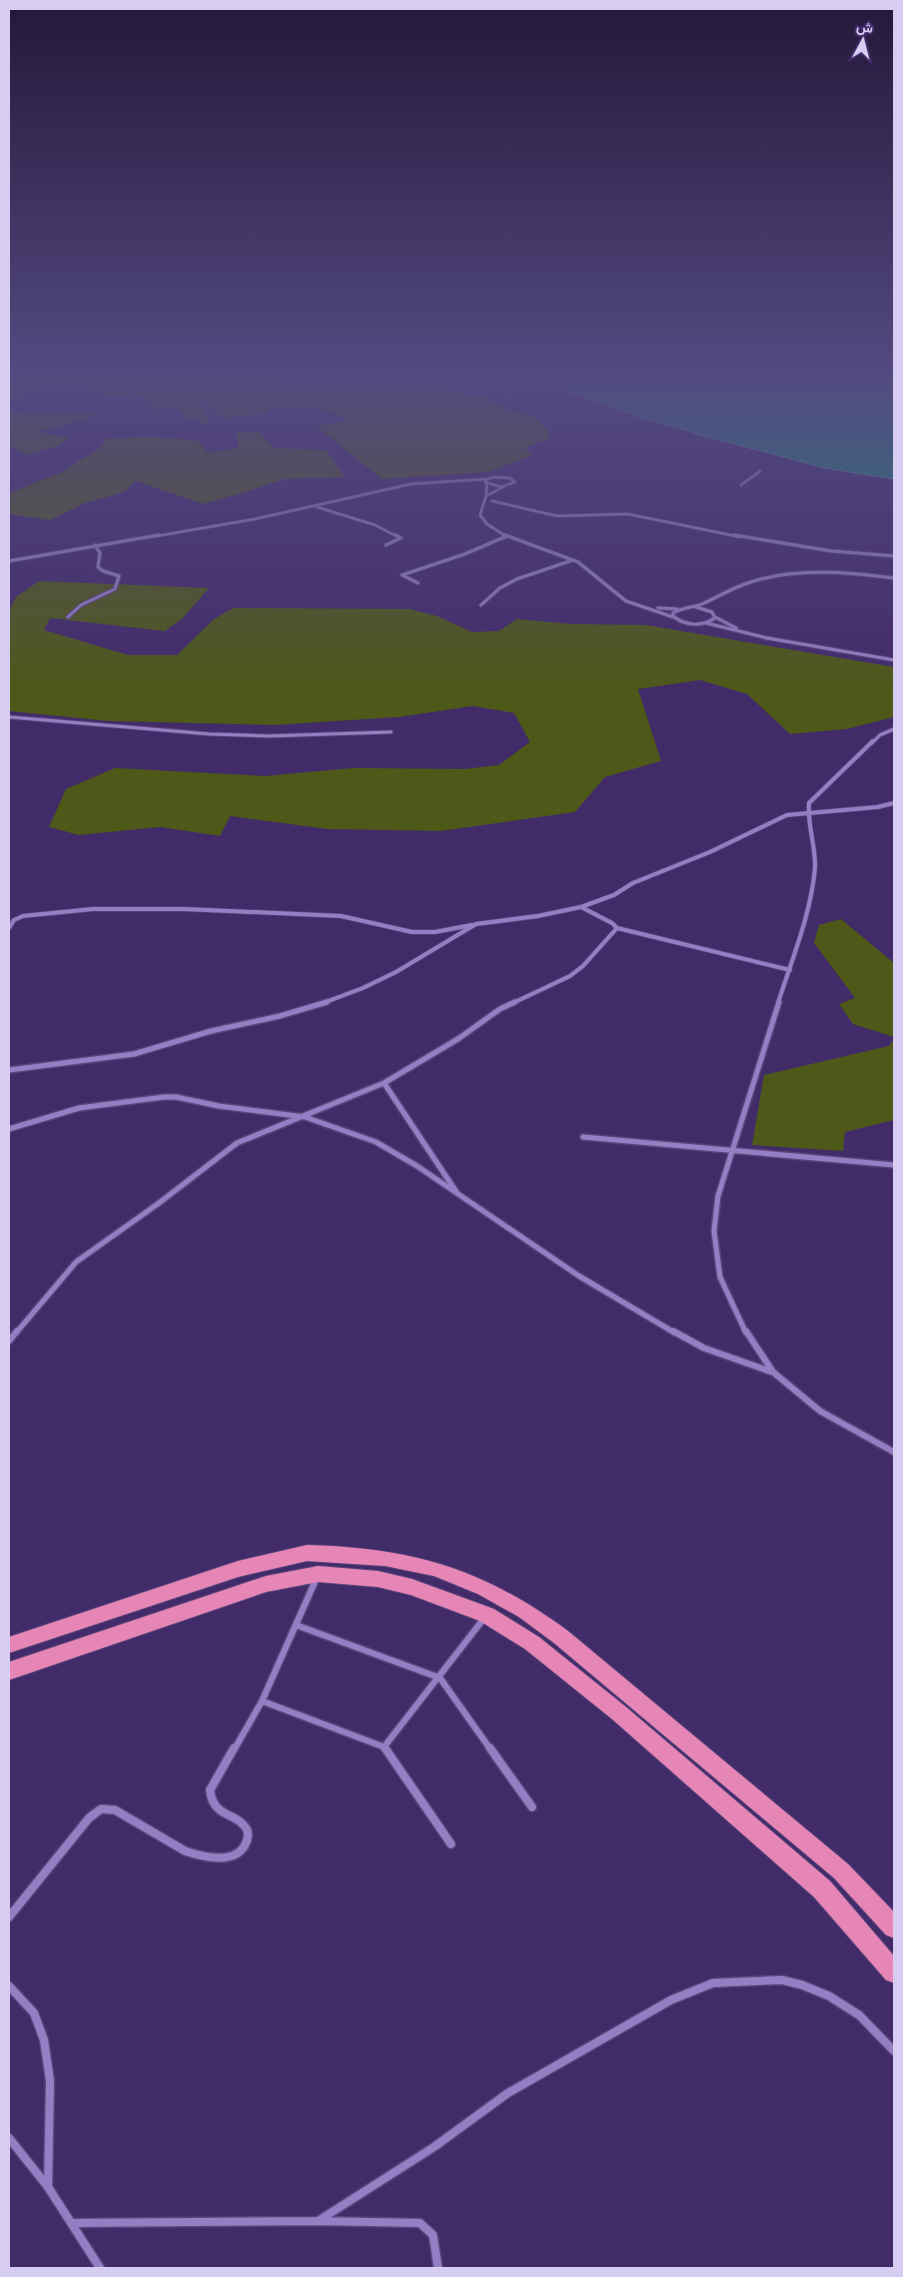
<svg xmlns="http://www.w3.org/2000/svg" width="903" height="2277" viewBox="0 0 903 2277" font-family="'PT Sans',Vazirmatn,sans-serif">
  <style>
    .green { fill: #4e5818 }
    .water { fill: #1b8674; stroke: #539b9a }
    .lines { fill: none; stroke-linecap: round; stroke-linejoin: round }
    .pedestrian-casing { stroke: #5a457a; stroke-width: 4 }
    .minor-far5-casing { stroke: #5a457a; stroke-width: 4 }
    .minor-far4-casing { stroke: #5a457a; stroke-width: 5 }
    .minor-far3-casing { stroke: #5a457a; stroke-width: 5.5 }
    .minor-far2-casing { stroke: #5a457a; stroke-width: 8 }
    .minor-far1-casing { stroke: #5a457a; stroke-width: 9 }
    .minor-casing { stroke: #5a457a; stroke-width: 11 }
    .trunk-casing { stroke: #5a457a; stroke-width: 2 }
    .pedestrian { stroke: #947fc4; stroke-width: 2.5 }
    .minor-far5 { stroke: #947fc4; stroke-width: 2.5 }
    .minor-far4 { stroke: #947fc4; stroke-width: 3 }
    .minor-far3 { stroke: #947fc4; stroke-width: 4 }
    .minor-far2 { stroke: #947fc4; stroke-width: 5 }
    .minor-far1 { stroke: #947fc4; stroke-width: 6 }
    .minor { stroke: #947fc4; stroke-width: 8 }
    .trunk { fill: #e686b6; fill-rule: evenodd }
  </style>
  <rect width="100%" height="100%" fill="#422b69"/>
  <path class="green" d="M9 373H289L283 382 383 384 434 387 485 398 506 409 532 415 550 433 548 439 525 448 532 455 488 472 382 479 316 426 347 421C321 402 300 408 270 408L266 413 223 418 206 404 154 407 139 394 108 395 81 383 40 386 9 399Z
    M203 405 209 423 201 424 199 419 186 420C181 405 171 409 156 410L153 421V410Z
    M9 410 19 413 96 414 88 419 38 432 70 438 57 446 28 455 9 446Z
    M237 431 260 432 273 448 326 450 345 477 284 479 246 492 203 504 136 481 124 492 85 503 50 520 9 514V493L67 470C82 454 95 459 107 438L155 437 197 440 208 453 238 448Z
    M39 581 209 588 182 619 165 631 50 618 44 630 128 655H177L214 619 233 608 409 609 437 616 472 632 499 631 517 619 571 624 646 625 894 667V717L847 729 790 734 747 694 700 680 638 689 661 761 605 777 575 812 441 831 327 829 230 816 220 836 160 827 79 835 49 827 66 789 115 768 265 776 353 768 465 769 499 765 530 742 514 713 473 706 399 717 275 725 108 721 9 711V611L16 597Z
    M841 919 894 963V1037L853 1024 839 1004 855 998 814 943 819 925Z
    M894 1039V1120L845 1132 843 1151 752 1145 764 1075 889 1046Z"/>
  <path class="water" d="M516 373H894V479L825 468 712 438 636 416Z"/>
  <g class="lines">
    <g class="pedestrian-casing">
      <path id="pedestrian" d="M741 485 760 471"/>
    </g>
    <g class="minor-far5-casing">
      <path id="minor-far5" d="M494 477 509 478 515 482 501 487 485 482 487 479Z
        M487 484 486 496 480 515 487 524 507 537
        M486 496 503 487
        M492 501 557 516 628 514 740 537
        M317 507 375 525 398 537
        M151 537 255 519 411 484 487 479"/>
    </g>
    <g class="minor-far4-casing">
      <path id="minor-far4" d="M505 535 578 562 626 601 673 617
        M734 535 831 551 894 556
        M386 545 401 538 396 535
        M9 561 159 535
        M418 583 402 575 465 554 507 536
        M481 605 500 588 517 579 573 560
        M696 607 712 612 715 618C702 627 685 626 673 616V613C682 607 693 608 702 604 718 597 732 588 748 583 793 567 847 572 894 578
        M658 608 677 609
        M68 617 81 605 115 589 119 576 103 571 98 567 100 553 95 545
        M715 617 736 628
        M706 623 767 638 894 660
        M9 717 209 734 269 736 391 732
        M872 743 880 735 894 729"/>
    </g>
    <g class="minor-far3-casing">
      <path id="minor-far3" d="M581 907 612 923 617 928 790 970
        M9 928 14 920 23 916 93 909H184L341 916 412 932H435L472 925
        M323 1003 363 988 396 972 476 924 538 916 581 907 614 895 633 883 710 852 787 815 878 807 894 803
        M513 1003 570 976 583 966 617 928
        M778 1003C792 959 811 914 815 868 816 846 807 825 809 803L873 741"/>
    </g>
    <g class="minor-far2-casing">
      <path id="minor-far2" d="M9 1070 134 1054 211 1031 280 1016 327 1002
        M384 1083 457 1193
        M9 1129 79 1108 164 1097H176L219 1106 305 1117 376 1142 417 1166 579 1276 675 1333
        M583 1137 894 1165
        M16 1333 76 1262 159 1203 237 1143 384 1083 458 1039 500 1009 515 1002
        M746 1333 720 1277 714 1231 718 1196 779 1002"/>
    </g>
    <g class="minor-far1-casing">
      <path id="minor-far1" d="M673 1331 704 1348 772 1372
        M746 1331 773 1372 820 1411 894 1452
        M9 1341 17 1331
        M296 1625 440 1678 491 1750
        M262 1701 384 1747 386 1750
        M384 1747 485 1617
        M234 1750 262 1701 317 1577"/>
    </g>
    <g class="minor-casing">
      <path id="minor" d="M385 1748 451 1844
        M490 1748 532 1807
        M9 1917 89 1818 101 1809 115 1810 185 1851C203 1857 236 1866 246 1843 248 1839 249 1832 246 1828 236 1812 213 1818 210 1790L234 1748
        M9 1986 34 2013 44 2040 50 2081 48 2187 100 2268
        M9 2138 48 2187
        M318 2221 434 2147 508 2093 671 2000 713 1983 782 1980 802 1985 829 1996 859 2015 894 2051
        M71 2223 318 2221 420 2223 433 2235 438 2268"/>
    </g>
    <g class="trunk-casing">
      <path id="trunk" d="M307 1545C413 1548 482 1568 568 1631L848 1864 894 1912V1938L886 1935 834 1878 554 1643 519 1617 478 1594 434 1576 385 1566 307 1561 238 1577 9 1653V1637L238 1561Z
        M318 1566 378 1571 412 1579 494 1609 539 1637 626 1707 830 1881 894 1956V1983L886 1980 814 1897 612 1719 525 1649 480 1621 411 1595 378 1587 318 1582 266 1592 9 1680V1662L266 1576Z"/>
    </g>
    <use href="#pedestrian" class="pedestrian"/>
    <use href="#minor-far5" class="minor-far5"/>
    <use href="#minor-far4" class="minor-far4"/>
    <use href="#minor-far3" class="minor-far3"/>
    <use href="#minor-far2" class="minor-far2"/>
    <use href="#minor-far1" class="minor-far1"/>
    <use href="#minor" class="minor"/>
    <use href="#trunk" class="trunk"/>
  </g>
  <linearGradient id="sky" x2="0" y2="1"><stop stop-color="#24183a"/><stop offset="0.54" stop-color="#544a81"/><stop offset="1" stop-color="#544a81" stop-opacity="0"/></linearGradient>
  <rect width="903" height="692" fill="url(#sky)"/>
  <rect width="903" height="2277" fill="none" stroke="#d7cdf2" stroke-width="20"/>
  <g transform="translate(863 40) rotate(7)" stroke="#422b69" stroke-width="4" paint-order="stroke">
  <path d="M0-4L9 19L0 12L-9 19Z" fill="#d7cdf2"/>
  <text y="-8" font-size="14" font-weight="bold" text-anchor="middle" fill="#d7cdf2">ش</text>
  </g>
</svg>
